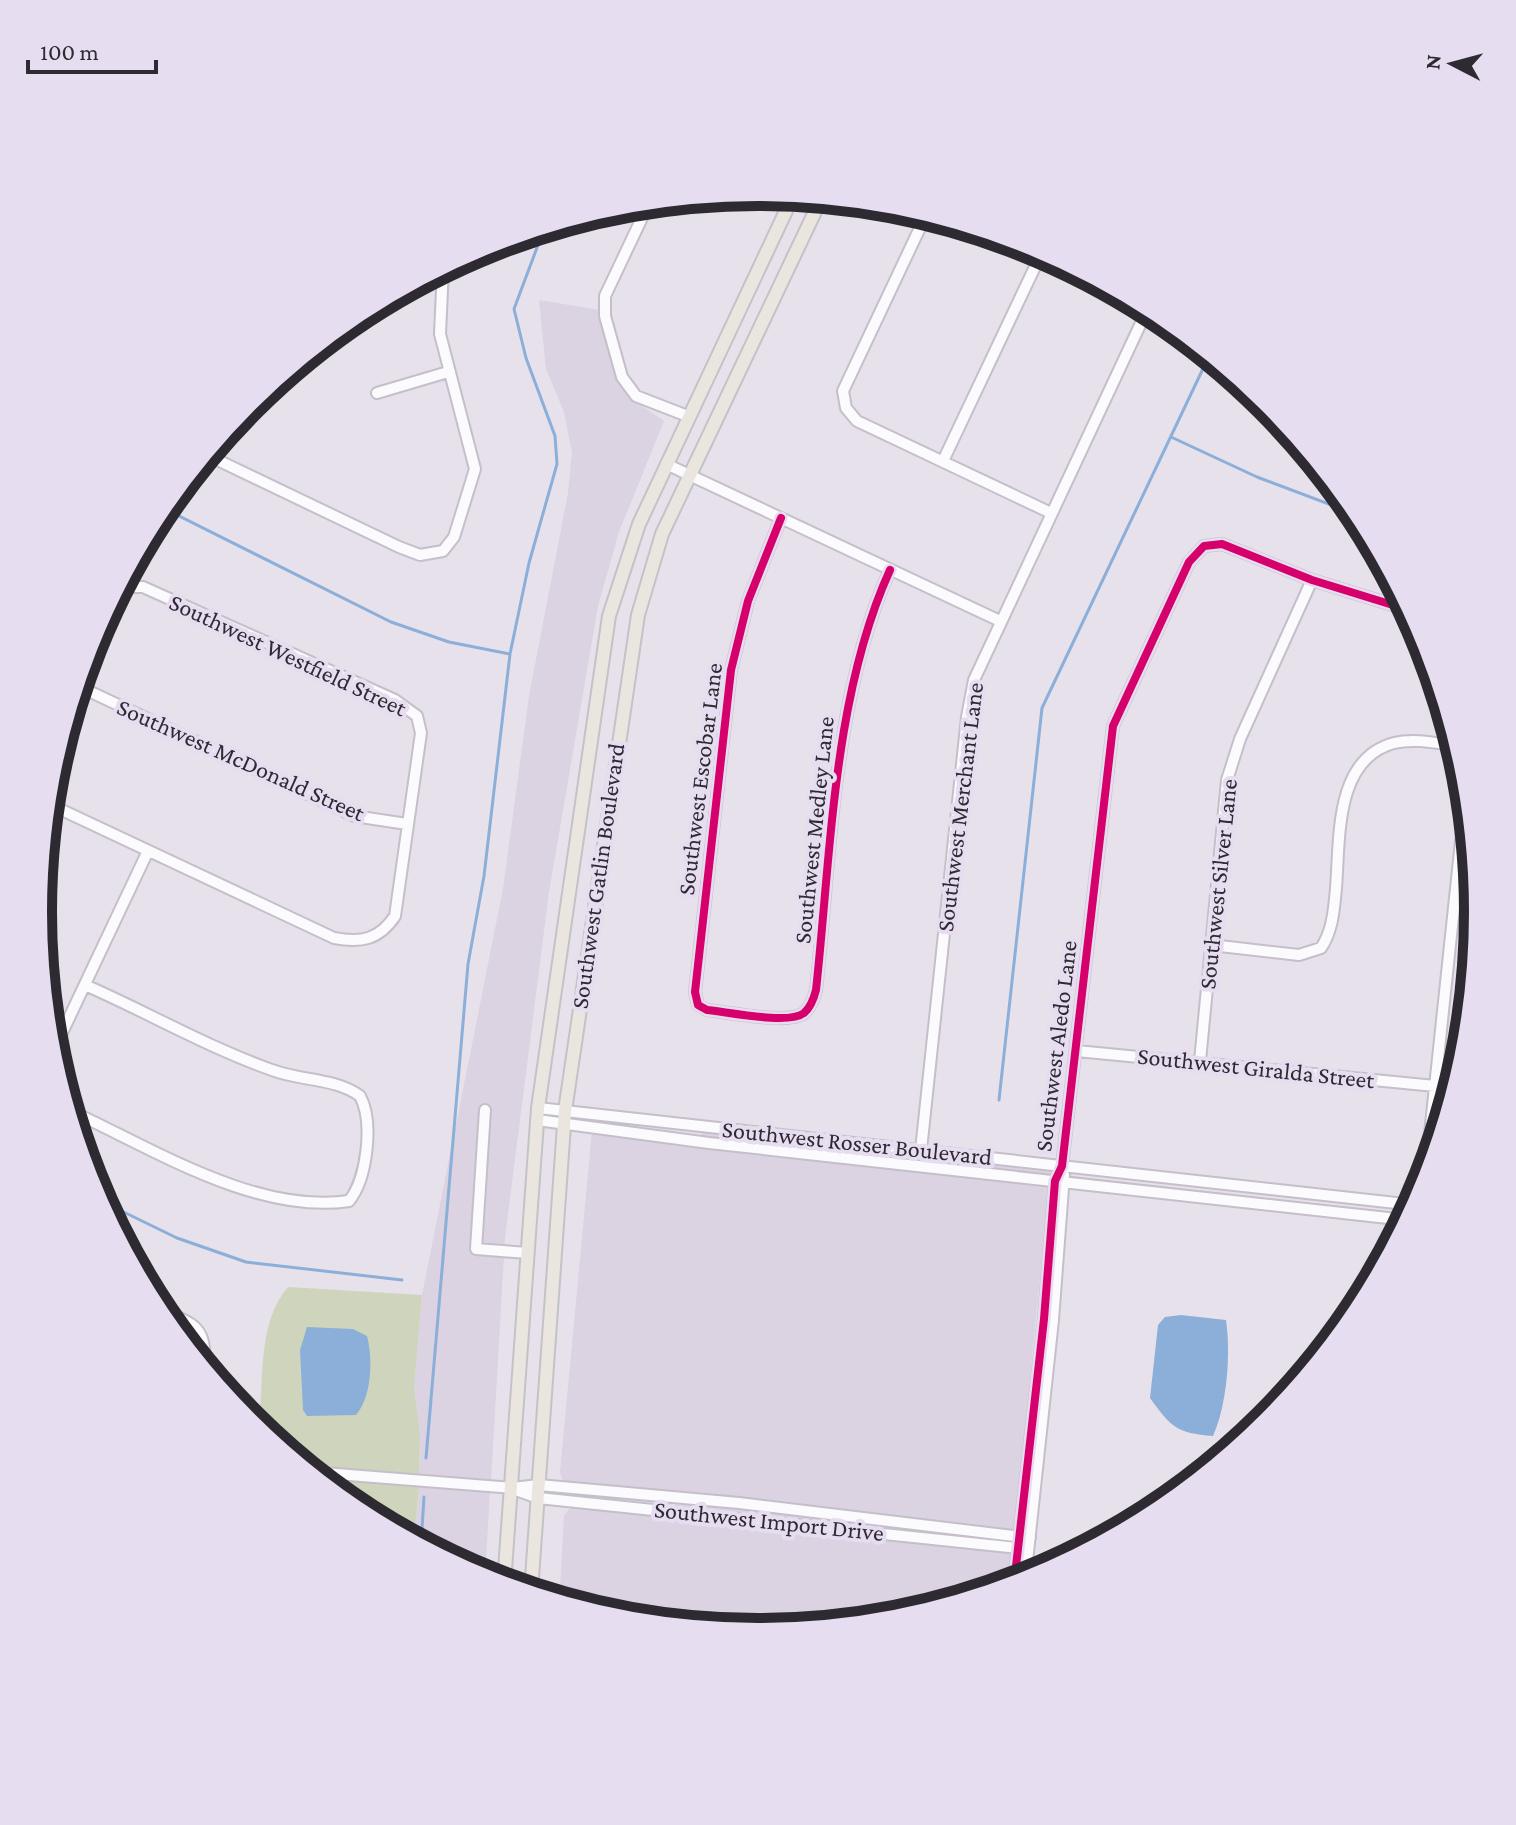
<svg xmlns="http://www.w3.org/2000/svg" width="1516" height="1825" viewBox="0 0 1516 1825" font-family="'Crimson Pro',serif">
  <style>
    .commercial { fill: #dbd2e2 }
    .green { fill: #cfd5bc }
    .water { fill: #8bafd8 }
    .lines { fill: none; stroke-linecap: round; stroke-linejoin: round }
    .stream { stroke: #8bafd8; stroke-width: 3 }
    .minor-casing { stroke: #c4bfc8; stroke-width: 14 }
    .major-casing { stroke: #c4c2c7; stroke-width: 16 }
    .minor { stroke: #fbfafc; stroke-width: 10 }
    .major { stroke: #eae5df; stroke-width: 12 }
    .cycleway-casing { stroke: #e7ddf0; stroke-width: 13 }
    .cycleway { stroke: #d6006c; stroke-width: 8 }
    .labels { text-anchor: middle; stroke-width: 8; stroke-linejoin: round; paint-order: stroke }
    .street-label { font-size: 24px; fill: #2e2a32; stroke: #e7ddf0 }
    .rim { fill: none; stroke: #2e2a32; stroke-width: 10 }
  </style>
  <rect width="100%" height="100%" fill="#e7e1ec"/>
  <path class="commercial" d="M539 300 600 310 618 380 632 399 664 421 619 532 598 606 549 892 504 1246 481 1245 491 1107 481 1106 471 1248 476 1253 504 1255 491 1481 419 1476 420 1434 414 1388 422 1295 503 889 529 696 568 493 572 453 564 412 546 369Z
    M592 1131 1049 1185 1015 1532 739 1499 563 1482 560 1472Z
    M702 1131 1055 1169 1051 1176 701 1138Z
    M419 1485 490 1490 485 1578 414 1541Z
    M650 1500 891 1525 1013 1543 681 1507V1503Z
    M572 1506 1012 1551 1009 1585 898 1619 758 1632 617 1619 555 1600 560 1589 564 1515Z"/>
  <path class="green" d="M288 1287 422 1295 414 1388 420 1434 419 1476 305 1467 258 1429C265 1383 256 1324 288 1287Z
    M317 1477 419 1485 414 1541 358 1511Z"/>
  <path class="water" d="M1181 1315 1226 1320C1231 1354 1227 1405 1213 1436 1176 1433 1171 1427 1150 1398L1158 1325 1165 1317Z
    M307 1327 353 1329 367 1336C373 1358 372 1397 356 1415L307 1416 303 1410 300 1350Z"/>
  <g class="lines">
    <path class="stream" d="M1171 437 1257 477 1358 515
      M163 508 391 622 449 642 510 654
      M999 1100 1042 708 1209 356
      M99 1200 177 1238 246 1262 402 1280
      M426 1458 468 964 484 876 510 654 529 563 557 464 555 436 526 358 514 309 544 229
      M421 1545 424 1497"/>
    <g class="minor-casing">
      <path id="minor" d="M649 203 605 296V316L622 377 636 396 690 417
        M926 215 843 391 846 408 857 421 1051 513
        M377 393 448 372
        M207 455 399 547 420 555 443 551 454 537 475 469 440 334 443 268
        M216 459 232 424
        M943 461 1042 252
        M666 464 1000 621
        M781 518 748 601 731 670 695 992 698 1005 707 1010C728 1012 789 1025 804 1013 811 1007 814 998 816 990 831 853 833 695 890 570
        M78 686 354 816 407 824
        M49 804 334 938C361 943 379 940 395 916L421 733 417 716 395 700 143 587H124L116 593
        M1211 945 1299 955 1321 948C1333 930 1334 909 1336 888 1340 839 1334 759 1394 743 1414 738 1436 743 1456 746
        M1077 1051 1435 1086
        M52 1054 147 853
        M1200 1061 1227 780 1240 739 1312 580
        M538 1108 1414 1205
        M69 1110C151 1148 257 1215 349 1201 367 1179 374 1122 360 1096 336 1078 300 1081 272 1070 207 1047 147 1012 85 985
        M485 1110 476 1249 528 1253
        M537 1120 709 1143 1406 1220
        M921 1150 967 717 974 680 1148 308
        M1425 1181 1466 794
        M158 1310C194 1323 207 1326 204 1367
        M311 1472 512 1488 539 1485 739 1503 1030 1538
        M513 1489 538 1498 1028 1549
        M1025 1580 1053 1320 1064 1175
        M1014 1584 1044 1319 1055 1181 1062 1166 1113 726 1189 562 1204 546 1222 544 1312 580 1409 610"/>
    </g>
    <g class="major-casing">
      <path id="major" d="M504 1584 538 1108 609 616 639 524 793 196
        M531 1592 565 1111 638 615 662 534 821 199"/>
    </g>
    <use href="#minor" class="minor"/>
    <use href="#major" class="major"/>
    <g class="cycleway-casing">
      <path id="cycleway" d="M781 518 748 601 731 670 695 992 698 1005 707 1010C728 1012 789 1025 804 1013 811 1007 814 998 816 990 831 853 833 695 890 570
        M1014 1584 1044 1319 1055 1181 1062 1166 1113 726 1189 562 1204 546 1222 544 1312 580 1409 610"/>
    </g>
    <use href="#cycleway" class="cycleway"/>
  </g>
  <g class="labels">
    <g class="street-label">
      <text transform="translate(288 655) rotate(25)" y="8">Southwest Westfield Street</text>
      <text transform="translate(241 760) rotate(24)" y="8">Southwest McDonald Street</text>
      <text transform="translate(700 779) rotate(-83)" y="8">Southwest Escobar Lane</text>
      <text transform="translate(960 807) rotate(-83)" y="8">Southwest Merchant Lane</text>
      <text transform="translate(814 830) rotate(-84)" y="8">Southwest Medley Lane</text>
      <text transform="translate(598 876) rotate(-82)" y="8">Southwest Gatlin Boulevard</text>
      <text transform="translate(1218 884) rotate(-84)" y="8">Southwest Silver Lane</text>
      <text transform="translate(1056 1046) rotate(-83)" y="8">Southwest Aledo Lane</text>
      <text transform="translate(1256 1068) rotate(6)" y="8">Southwest Giralda Street</text>
      <text transform="translate(857 1143) rotate(6)" y="8">Southwest Rosser Boulevard</text>
      <text transform="translate(769 1521) rotate(6)" y="8">Southwest Import Drive</text>
    </g>
  </g>
  <path d="M0 0H1516V1825H0ZM52 912a706 706 0 1 1 1412 0a706 706 0 1 1-1412 0Z" fill="#e7ddf0" fill-rule="evenodd"/>
  <path class="rim" d="M52 912a706 706 0 1 1 1412 0a706 706 0 1 1-1412 0Z"/>
  <g transform="translate(1452 64) rotate(276)" stroke="#e7ddf0" stroke-width="6" paint-order="stroke">
  <path d="M0-6L14 30L0 20L-14 30Z" fill="#2e2a32"/>
  <text y="-12" font-size="22" font-weight="bold" text-anchor="middle" fill="#2e2a32">N</text>
  </g>
  <path d="M28 60v12h128v-12" fill="none" stroke="#2e2a32" stroke-width="4"/>
  <text x="40" y="60" font-size="24" fill="#2e2a32" stroke="#e7ddf0" stroke-width="6" paint-order="stroke">100 m</text>
</svg>
